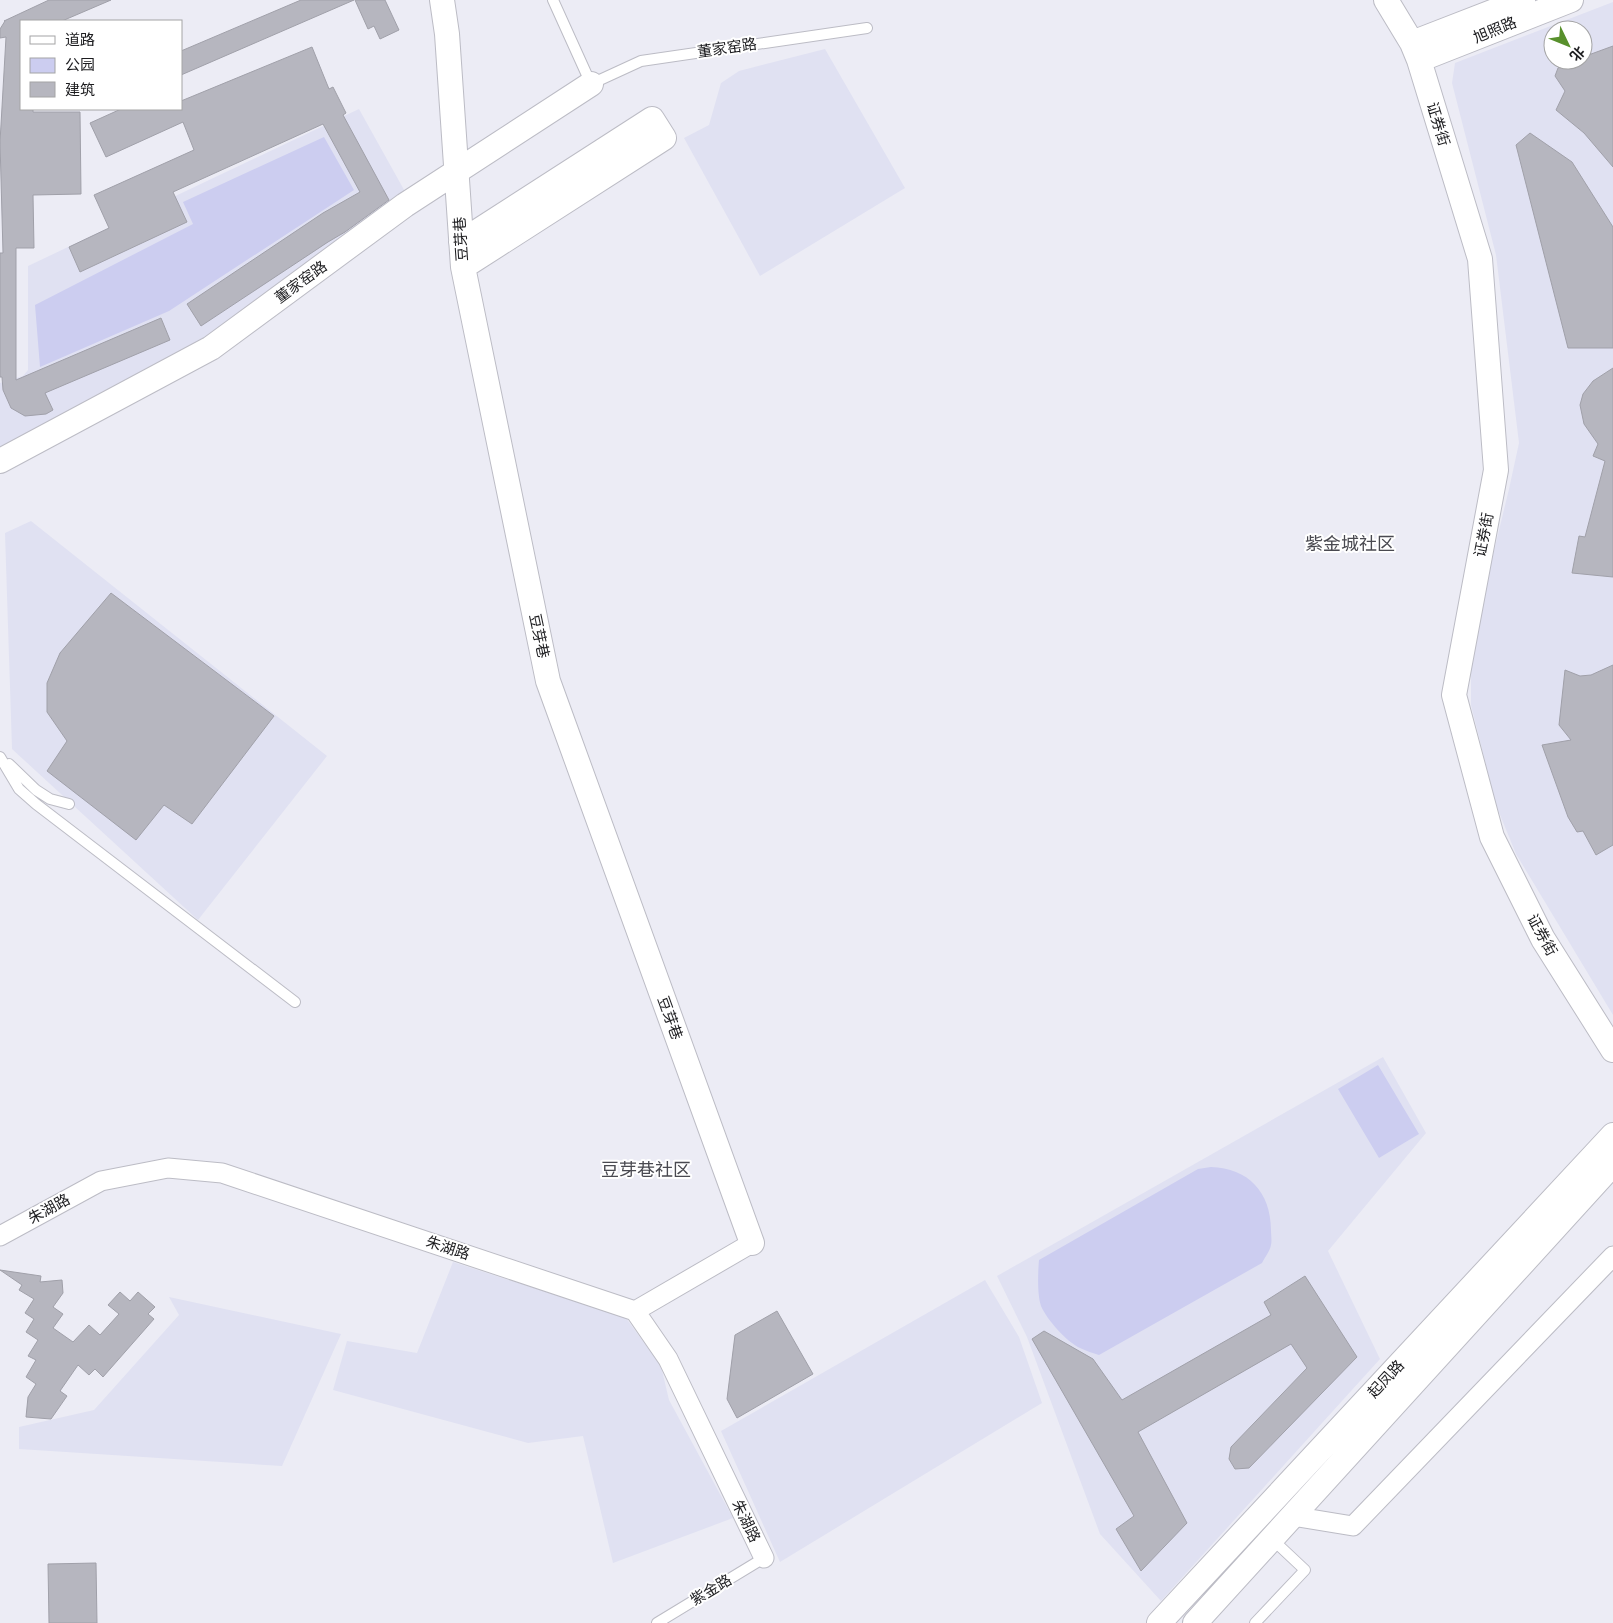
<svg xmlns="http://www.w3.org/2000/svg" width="1613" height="1623" viewBox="0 0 1613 1623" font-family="Commissioner,'Noto Sans SC',sans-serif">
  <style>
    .built { fill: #e0e1f2; fill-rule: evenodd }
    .green { fill: #cccdf0 }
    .building { fill: #b6b6bf; stroke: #a0a0a9 }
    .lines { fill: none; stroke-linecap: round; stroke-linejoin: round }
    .service-casing { stroke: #bcbcc5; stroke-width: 12 }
    .minor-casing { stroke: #bcbcc5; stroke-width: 21 }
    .tertiary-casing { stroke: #bcbcc5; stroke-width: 26 }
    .service { stroke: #fff; stroke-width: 10 }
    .minor { stroke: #fff; stroke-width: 19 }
    .tertiary { stroke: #fff; stroke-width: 24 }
    .labels { text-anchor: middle; stroke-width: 4; stroke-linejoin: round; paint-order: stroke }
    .street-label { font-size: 15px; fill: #1c1c1f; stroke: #fff }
    .quarter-label { font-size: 18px; fill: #494950; stroke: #fff }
  </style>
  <rect width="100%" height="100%" fill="#ececf5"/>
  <path class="built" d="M1613 2V1015L1516 854 1496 805 1471 705V668L1478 617 1509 489 1519 443 1496 255 1452 83 1455 63ZM1553 30H1583V60H1553Z
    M825 49 905 188 760 276 684 138 709 125 721 83 739 71Z
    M359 109 408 197 210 340 0 452V383L23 376 28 370V266Z
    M31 521 327 756 198 920 12 749 5 533Z
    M1383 1057 1426 1133 1328 1251 1380 1359 1161 1601 1100 1534 1027 1337 997 1276Z
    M453 1262 626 1318 661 1366 669 1400 733 1518 613 1563 583 1436 528 1443 333 1390 347 1341 417 1353Z
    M985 1280 1019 1337 1042 1403 780 1562 721 1431Z
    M169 1297 341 1334 282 1466 19 1449V1427L94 1410 179 1315Z"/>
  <path class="green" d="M324 137 354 190 169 311 40 367 35 305 193 224 183 202Z
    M1378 1065 1419 1134 1379 1158 1338 1089Z
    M1211 1167C1248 1168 1271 1192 1271 1230 1271 1234 1272 1241 1271 1245 1270 1251 1265 1257 1262 1263L1099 1355C1093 1353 1086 1351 1080 1348 1067 1342 1047 1320 1041 1306 1037 1294 1038 1272 1039 1260L1198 1169Z"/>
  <path class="building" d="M49 0H111L62 21H21V109H33V112H80L81 194 33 195 34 248H16V380L161 318 170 340 45 393 53 410 46 414 25 416 11 408 3 390 2 377H0V253H3L0 142 6 37 0 38V29L5 21H4Z
    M301 0H354L181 75V51Z
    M355 0H385L399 30 380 39 374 26 368 29Z
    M1613 46V167L1584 133 1556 110 1565 91 1555 76 1558 68 1566 62 1583 60V57Z
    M312 47 329 89 333 87 346 113 343 115 389 200 345 232 328 242 201 326 187 304 323 213 360 192 323 124 173 192 187 222 80 272 69 247 109 228 94 195 194 150 183 122 106 157 90 123 121 109H181V101Z
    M1530 133 1572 162 1613 227V348H1568L1516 145Z
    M1613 368V577L1572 573 1579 536 1585 537 1605 461 1593 456 1598 444 1584 424 1580 405 1583 394 1593 381Z
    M111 593 274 716 192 824 164 805 136 840 47 771 67 741 47 712V683L60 653Z
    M1613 665V845L1596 855 1583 831 1577 832 1568 817 1542 745 1571 740 1559 725 1565 670 1580 676 1591 675Z
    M0 1270 41 1276 40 1282 62 1280 63 1293 53 1307 63 1314 53 1328 73 1342 89 1325 100 1335 119 1314 108 1305 120 1292 130 1301 138 1292 155 1307 148 1314 154 1319 103 1377 95 1369 89 1375 78 1365 60 1391 67 1396 51 1419 26 1417 28 1397 36 1384 26 1377 36 1360 28 1356 38 1340 26 1332 34 1319 25 1313 34 1299 19 1290 22 1285Z
    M1305 1276 1357 1357 1249 1468 1235 1469 1229 1459 1231 1447 1307 1368 1291 1344 1138 1432 1187 1523 1141 1571 1116 1529 1134 1516 1032 1339 1044 1331 1093 1359 1122 1400 1271 1315 1264 1302Z
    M777 1311 813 1374 737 1418 727 1399 735 1335Z
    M96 1563 97 1623H49L48 1564Z"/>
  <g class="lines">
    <g class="service-casing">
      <path id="service" d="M553 0 591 84 641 61 867 28
        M0 757 19 789 36 804 295 1002
        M9 764 36 790 50 799 69 804
        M657 1623 764 1558
        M1255 1623 1305 1570 1272 1539"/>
    </g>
    <g class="minor-casing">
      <path id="minor" d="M0 1236 101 1181 168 1168 222 1173 635 1311 668 1359 764 1558
        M635 1311 752 1243
        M1292 1516 1353 1526 1613 1256"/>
    </g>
    <g class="tertiary-casing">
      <path id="tertiary" d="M442 0 447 34 463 267 548 681 752 1243
        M1386 0 1412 43 1419 60 1480 259 1496 470 1454 695 1492 837 1543 939 1613 1050
        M1412 43 1523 0
        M1419 60 1571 0
        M461 242 652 119 664 138 463 267
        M0 461 211 348 405 205 591 84
        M1159 1623 1613 1135
        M1195 1623 1613 1164"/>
    </g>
    <use href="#service" class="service"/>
    <use href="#minor" class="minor"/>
    <use href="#tertiary" class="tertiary"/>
  </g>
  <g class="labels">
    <g class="street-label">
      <text transform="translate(1495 30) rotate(-22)" y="5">旭照路</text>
      <text transform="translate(727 48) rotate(-8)" y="5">董家窑路</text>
      <text transform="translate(1438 124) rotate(73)" y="5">证券街</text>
      <text transform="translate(461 239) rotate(-94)" y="5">豆芽巷</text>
      <text transform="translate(301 282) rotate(-36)" y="5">董家窑路</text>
      <text transform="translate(1484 535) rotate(-79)" y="5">证券街</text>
      <text transform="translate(539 636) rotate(78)" y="5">豆芽巷</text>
      <text transform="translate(1542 935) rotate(61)" y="5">证券街</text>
      <text transform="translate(670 1018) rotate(70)" y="5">豆芽巷</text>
      <text transform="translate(49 1209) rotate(-29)" y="5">朱湖路</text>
      <text transform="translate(448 1248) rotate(18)" y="5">朱湖路</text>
      <text transform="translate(1386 1379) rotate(-47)" y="5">起凤路</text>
      <text transform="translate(746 1521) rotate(64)" y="5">朱湖路</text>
      <text transform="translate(711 1590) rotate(-31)" y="5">紫金路</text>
    </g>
    <g class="quarter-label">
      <text x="1350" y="550">紫金城社区</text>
      <text x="646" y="1176">豆芽巷社区</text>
    </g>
  </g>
  <rect x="20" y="20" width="162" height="90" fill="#ffffff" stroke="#a4a4a5"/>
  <rect x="30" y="36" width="25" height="8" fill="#ffffff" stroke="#a4a4a5"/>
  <text x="65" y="45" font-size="15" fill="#1c1c1f">道路</text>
  <rect x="30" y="58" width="25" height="15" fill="#cccdf0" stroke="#a4a4a5"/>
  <text x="65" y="70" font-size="15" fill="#1c1c1f">公园</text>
  <rect x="30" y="82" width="25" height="15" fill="#b6b6bf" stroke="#a4a4a5"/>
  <text x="65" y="95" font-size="15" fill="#1c1c1f">建筑</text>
  <g transform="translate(1568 45) rotate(133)"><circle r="24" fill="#ffffff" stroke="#a4a4a5"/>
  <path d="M0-4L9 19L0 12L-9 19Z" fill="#58902c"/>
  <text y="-8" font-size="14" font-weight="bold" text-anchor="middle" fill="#1c1c1f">北</text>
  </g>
</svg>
